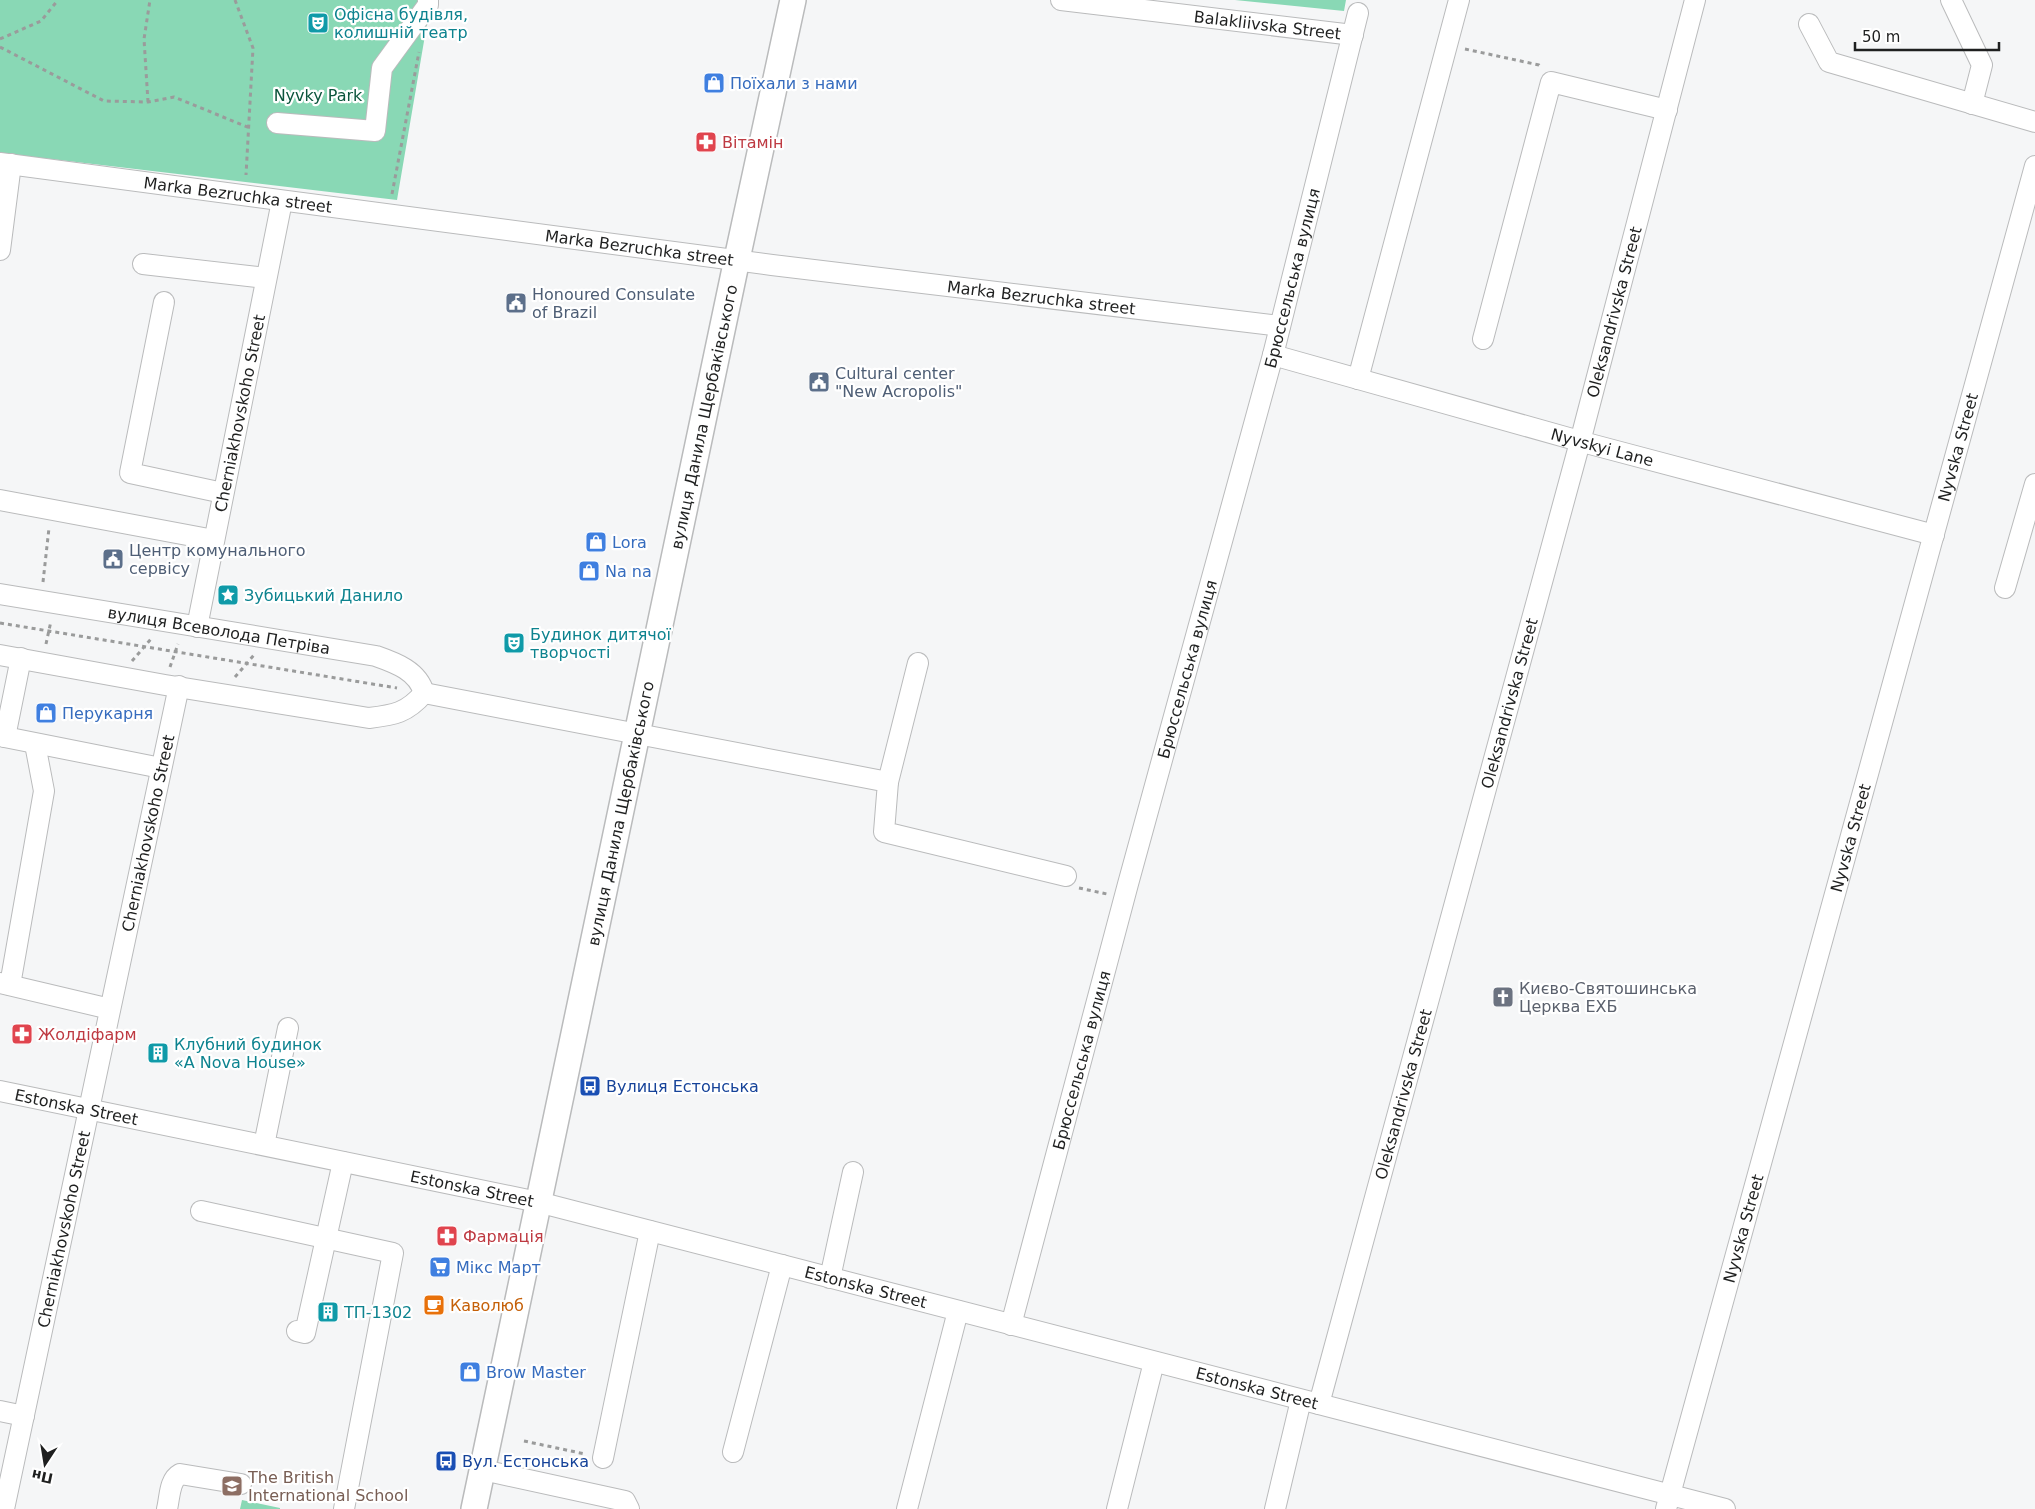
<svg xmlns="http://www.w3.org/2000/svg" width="2035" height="1509" viewBox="0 0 2035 1509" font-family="'DejaVu Sans',sans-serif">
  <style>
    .green { fill: #89d8b5 }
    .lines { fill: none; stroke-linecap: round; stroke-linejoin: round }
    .minor-casing { stroke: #babbbc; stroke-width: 22 }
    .major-casing { stroke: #babbbc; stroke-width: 28 }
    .path { stroke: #9a9b9b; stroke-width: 3; stroke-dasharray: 4 4; stroke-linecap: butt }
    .minor { stroke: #fff; stroke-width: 20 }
    .major { stroke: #fff; stroke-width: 25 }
    .labels { text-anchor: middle; stroke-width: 4.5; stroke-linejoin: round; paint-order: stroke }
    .culture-label { font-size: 16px; fill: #0d838f; stroke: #fff; text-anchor: start }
    .street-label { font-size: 16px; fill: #1f2020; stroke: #fff }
    .shop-label { font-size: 16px; fill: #366cbe; stroke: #fff; text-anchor: start }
    .park-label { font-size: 16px; fill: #0c553c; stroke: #fff }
    .health-label { font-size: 16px; fill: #be3a42; stroke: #fff; text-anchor: start }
    .service-label { font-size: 16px; fill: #4e5e75; stroke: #fff; text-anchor: start }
    .worship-label { font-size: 16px; fill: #5b616d; stroke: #fff; text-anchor: start }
    .transit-label { font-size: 16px; fill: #164399; stroke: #fff; text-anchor: start }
    .food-label { font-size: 16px; fill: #c56008; stroke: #fff; text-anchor: start }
    .education-label { font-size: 16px; fill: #785e54; stroke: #fff; text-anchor: start }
  </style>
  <rect width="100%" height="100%" fill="#f5f6f7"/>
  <path class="green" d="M0 0H431L397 200 0 153Z
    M1235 0H1346L1344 11Z
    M242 1500 280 1508V1509H240Z"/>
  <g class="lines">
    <g class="minor-casing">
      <g id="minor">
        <path id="s1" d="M1061 0 1353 35"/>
        <path d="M1951 0 1982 65 1972 104"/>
        <path d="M1809 24 1829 62 2035 122"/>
        <path d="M277 123 375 131 382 68 428 5V0"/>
        <path id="s2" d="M0 163 772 265 1280 326"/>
        <path d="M0 250 11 164"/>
        <path d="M143 264 266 278"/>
        <path d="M164 302 130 473 223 493"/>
        <path d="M1483 339 1551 82 1667 110"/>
        <path id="s3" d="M1273 355 1590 444 1934 535"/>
        <path d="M1358 379 1459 0"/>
        <path d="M0 500 214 540"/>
        <path d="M2005 588 2035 484"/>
        <path id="s4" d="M0 594 376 656C396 663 418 671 424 693"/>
        <path id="s5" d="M197 627 282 201"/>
        <path d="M0 655 165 685 369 718C394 715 407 713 424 693"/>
        <path d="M424 693 888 782 884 832 1066 876"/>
        <path d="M0 736 161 768"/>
        <path d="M5 737 21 658"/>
        <path d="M888 782 918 663"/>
        <path d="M0 983 110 1009"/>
        <path d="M10 985 44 791 35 744"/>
        <path id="s6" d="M0 1091 538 1202 1725 1509"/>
        <path d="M264 1145 288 1028"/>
        <path d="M201 1211 393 1253 344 1509"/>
        <path d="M830 1278 853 1172"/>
        <path id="s7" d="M1011 1325 1128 884 1273 355 1358 13"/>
        <path d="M297 1331 305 1333 343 1162"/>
        <path id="s8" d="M1319 1404 1580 442 1695 0"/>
        <path d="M0 1411 24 1416"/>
        <path d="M733 1452 782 1265"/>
        <path d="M603 1458 650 1231"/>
        <path d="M483 1470 625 1501 629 1509"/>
        <path id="s9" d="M4 1509 179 686"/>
        <path d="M167 1509C170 1497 169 1480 180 1474L241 1484"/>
        <path d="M907 1509 958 1311"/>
        <path d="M1117 1509 1154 1362"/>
        <path d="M1275 1509 1301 1400"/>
        <path id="s10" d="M1666 1509 2035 166"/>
      </g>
    </g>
    <g class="major-casing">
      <g id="major">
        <path id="s11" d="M474 1509 737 259 793 0"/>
      </g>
    </g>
    <path class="path" d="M235 0 253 48 246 175
      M0 39 41 21 58 0
      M0 47 104 101 148 102 174 97 250 128
      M1465 49 1539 65 1541 67
      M148 102 144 39 150 0
      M392 194 419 52
      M43 582 49 528
      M0 623 397 688
      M46 644 51 621
      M132 661 151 639
      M170 667 178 644
      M235 677 254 655
      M1079 888 1107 894
      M524 1441 585 1454"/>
    <use href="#minor" class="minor"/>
    <use href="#major" class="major"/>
  </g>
  <defs>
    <g id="theatre-square" transform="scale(1.125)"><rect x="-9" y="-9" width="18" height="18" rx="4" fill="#0f9aa8" stroke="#fff"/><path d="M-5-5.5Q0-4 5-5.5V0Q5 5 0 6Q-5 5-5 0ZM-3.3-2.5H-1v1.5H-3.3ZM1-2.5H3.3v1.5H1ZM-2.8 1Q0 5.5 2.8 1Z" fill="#fff"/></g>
    <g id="shop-square" transform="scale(1.125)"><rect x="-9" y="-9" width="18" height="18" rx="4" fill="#3f7fe0" stroke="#fff"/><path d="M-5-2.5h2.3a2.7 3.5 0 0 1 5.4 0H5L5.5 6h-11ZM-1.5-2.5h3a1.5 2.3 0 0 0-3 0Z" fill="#fff"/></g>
    <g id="pharmacy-square" transform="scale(1.125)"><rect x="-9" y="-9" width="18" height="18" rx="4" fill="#e0444e" stroke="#fff"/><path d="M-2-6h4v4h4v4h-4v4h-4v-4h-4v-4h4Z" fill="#fff"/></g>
    <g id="civic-square" transform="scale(1.125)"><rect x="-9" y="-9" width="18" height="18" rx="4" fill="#5c6f8a" stroke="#fff"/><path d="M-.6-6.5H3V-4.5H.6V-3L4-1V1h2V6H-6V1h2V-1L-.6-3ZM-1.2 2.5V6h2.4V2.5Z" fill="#fff"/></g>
    <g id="sight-square" transform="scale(1.125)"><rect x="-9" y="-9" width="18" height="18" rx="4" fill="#0f9aa8" stroke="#fff"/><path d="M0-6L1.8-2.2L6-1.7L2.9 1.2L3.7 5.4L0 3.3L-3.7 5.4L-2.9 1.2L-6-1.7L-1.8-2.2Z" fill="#fff"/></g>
    <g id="church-square" transform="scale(1.125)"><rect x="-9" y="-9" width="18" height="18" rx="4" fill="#6b7280" stroke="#fff"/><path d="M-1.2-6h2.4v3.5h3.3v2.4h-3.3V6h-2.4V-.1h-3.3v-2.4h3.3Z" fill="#fff"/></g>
    <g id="building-square" transform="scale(1.125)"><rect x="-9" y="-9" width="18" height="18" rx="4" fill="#0f9aa8" stroke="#fff"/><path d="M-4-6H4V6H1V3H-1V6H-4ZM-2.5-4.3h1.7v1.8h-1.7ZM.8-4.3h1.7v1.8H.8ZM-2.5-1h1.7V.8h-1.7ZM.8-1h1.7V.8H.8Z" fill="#fff"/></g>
    <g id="bus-square" transform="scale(1.125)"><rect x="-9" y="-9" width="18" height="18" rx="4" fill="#1a4fb4" stroke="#fff"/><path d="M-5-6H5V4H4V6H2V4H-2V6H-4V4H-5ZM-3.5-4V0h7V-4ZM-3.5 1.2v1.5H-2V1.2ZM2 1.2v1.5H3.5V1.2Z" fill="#fff"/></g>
    <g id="supermarket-square" transform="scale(1.125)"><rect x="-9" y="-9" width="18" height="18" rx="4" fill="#3f7fe0" stroke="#fff"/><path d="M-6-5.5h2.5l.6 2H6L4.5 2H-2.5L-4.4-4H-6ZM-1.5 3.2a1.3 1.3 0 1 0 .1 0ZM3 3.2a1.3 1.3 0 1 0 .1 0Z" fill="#fff"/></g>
    <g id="cafe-square" transform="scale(1.125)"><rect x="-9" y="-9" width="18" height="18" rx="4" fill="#e8710a" stroke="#fff"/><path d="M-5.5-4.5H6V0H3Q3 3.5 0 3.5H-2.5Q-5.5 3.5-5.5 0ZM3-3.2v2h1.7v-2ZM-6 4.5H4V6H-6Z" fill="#fff"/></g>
    <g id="school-square" transform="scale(1.125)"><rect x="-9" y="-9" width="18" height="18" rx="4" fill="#8d6e63" stroke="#fff"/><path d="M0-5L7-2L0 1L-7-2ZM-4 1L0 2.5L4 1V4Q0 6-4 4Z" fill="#fff"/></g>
  </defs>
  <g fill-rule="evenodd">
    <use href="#theatre-square" x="318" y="23"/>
    <use href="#shop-square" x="714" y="83"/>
    <use href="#pharmacy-square" x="706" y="142"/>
    <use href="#civic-square" x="516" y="303"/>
    <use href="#civic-square" x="819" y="382"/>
    <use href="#shop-square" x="596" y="542"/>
    <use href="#civic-square" x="113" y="559"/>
    <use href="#shop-square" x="589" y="571"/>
    <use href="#sight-square" x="228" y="595"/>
    <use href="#theatre-square" x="514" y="643"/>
    <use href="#shop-square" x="46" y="713"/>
    <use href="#church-square" x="1503" y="997"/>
    <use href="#pharmacy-square" x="22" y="1034"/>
    <use href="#building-square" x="158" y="1053"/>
    <use href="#bus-square" x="590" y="1086"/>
    <use href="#pharmacy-square" x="447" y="1236"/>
    <use href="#supermarket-square" x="440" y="1267"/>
    <use href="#cafe-square" x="434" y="1305"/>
    <use href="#building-square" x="328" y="1312"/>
    <use href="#shop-square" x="470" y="1372"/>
    <use href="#bus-square" x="446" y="1461"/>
    <use href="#school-square" x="232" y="1486"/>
  </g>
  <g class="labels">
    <g class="culture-label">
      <text x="334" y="20">Офісна будівля,<tspan x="334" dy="18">колишній театр</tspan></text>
      <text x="244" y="601">Зубицький Данило</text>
      <text x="530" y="640">Будинок дитячої<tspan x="530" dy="18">творчості</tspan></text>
      <text x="174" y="1050">Клубний будинок<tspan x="174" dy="18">«A Nova House»</tspan></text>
      <text x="344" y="1318">ТП-1302</text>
    </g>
    <g class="street-label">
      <text dy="6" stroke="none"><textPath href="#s1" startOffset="208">Balakliivska Street</textPath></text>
      <text dy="6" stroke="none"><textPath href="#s2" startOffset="240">Marka Bezruchka street</textPath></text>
      <text dy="6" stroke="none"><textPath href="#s2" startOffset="645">Marka Bezruchka street</textPath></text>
      <text dy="6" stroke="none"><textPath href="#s7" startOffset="1084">Брюссельська вулиця</textPath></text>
      <text dy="6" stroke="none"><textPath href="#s2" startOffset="1050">Marka Bezruchka street</textPath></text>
      <text dy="6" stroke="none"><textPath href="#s8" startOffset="1131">Oleksandrivska Street</textPath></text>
      <text dy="6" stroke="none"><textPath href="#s5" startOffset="218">Cherniakhovskoho Street</textPath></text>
      <text dy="6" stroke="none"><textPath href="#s11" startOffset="1116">вулиця Данила Щербаківського</textPath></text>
      <text dy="6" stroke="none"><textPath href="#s3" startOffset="342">Nyvskyi Lane</textPath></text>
      <text dy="6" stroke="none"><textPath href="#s10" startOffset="1101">Nyvska Street</textPath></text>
      <text dy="6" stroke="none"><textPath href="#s4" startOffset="222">вулиця Всеволода Петріва</textPath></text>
      <text dy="6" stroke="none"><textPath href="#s7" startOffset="679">Брюссельська вулиця</textPath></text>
      <text dy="6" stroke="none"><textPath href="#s8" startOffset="726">Oleksandrivska Street</textPath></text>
      <text dy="6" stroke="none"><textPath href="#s11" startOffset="711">вулиця Данила Щербаківського</textPath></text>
      <text dy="6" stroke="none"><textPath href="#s9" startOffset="691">Cherniakhovskoho Street</textPath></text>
      <text dy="6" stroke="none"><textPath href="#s10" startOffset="696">Nyvska Street</textPath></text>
      <text dy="6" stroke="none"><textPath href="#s7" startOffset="274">Брюссельська вулиця</textPath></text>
      <text dy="6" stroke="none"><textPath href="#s8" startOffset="321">Oleksandrivska Street</textPath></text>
      <text dy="6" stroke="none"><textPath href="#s6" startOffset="78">Estonska Street</textPath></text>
      <text dy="6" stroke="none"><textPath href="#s6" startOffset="482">Estonska Street</textPath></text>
      <text dy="6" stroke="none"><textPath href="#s10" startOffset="291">Nyvska Street</textPath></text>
      <text dy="6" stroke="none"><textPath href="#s9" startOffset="286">Cherniakhovskoho Street</textPath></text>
      <text dy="6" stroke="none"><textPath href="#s6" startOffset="888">Estonska Street</textPath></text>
      <text dy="6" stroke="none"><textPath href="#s6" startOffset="1292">Estonska Street</textPath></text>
    </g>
    <g class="shop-label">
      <text x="730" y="89">Поїхали з нами</text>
      <text x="612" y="548">Lora</text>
      <text x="605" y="577">Na na</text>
      <text x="62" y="719">Перукарня</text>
      <text x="456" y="1273">Мікс Март</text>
      <text x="486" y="1378">Brow Master</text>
    </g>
    <g class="park-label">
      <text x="318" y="101">Nyvky Park</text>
    </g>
    <g class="health-label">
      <text x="722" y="148">Вітамін</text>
      <text x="38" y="1040">Жолдіфарм</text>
      <text x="463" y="1242">Фармація</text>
    </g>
    <g class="service-label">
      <text x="532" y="300">Honoured Consulate<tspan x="532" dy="18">of Brazil</tspan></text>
      <text x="835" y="379">Cultural center<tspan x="835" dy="18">"New Acropolis"</tspan></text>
      <text x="129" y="556">Центр комунального<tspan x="129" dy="18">сервісу</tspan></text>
    </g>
    <g class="worship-label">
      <text x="1519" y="994">Києво-Святошинська<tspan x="1519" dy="18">Церква ЕХБ</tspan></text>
    </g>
    <g class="transit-label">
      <text x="606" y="1092">Вулиця Естонська</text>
      <text x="462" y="1467">Вул. Естонська</text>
    </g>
    <g class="food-label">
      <text x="450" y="1311">Каволюб</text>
    </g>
    <g class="education-label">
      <text x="248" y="1483">The British<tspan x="248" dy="18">International School</tspan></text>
    </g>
  </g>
  <g transform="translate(45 1464) rotate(192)" stroke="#ffffff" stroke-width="4" paint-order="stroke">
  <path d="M0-4L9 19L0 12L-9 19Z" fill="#1f2020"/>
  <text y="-8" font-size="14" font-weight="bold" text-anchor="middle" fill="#1f2020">Пн</text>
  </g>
  <path d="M1855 42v8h144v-8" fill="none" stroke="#1f2020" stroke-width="2.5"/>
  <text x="1862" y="42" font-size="15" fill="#1f2020" stroke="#ffffff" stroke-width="4" paint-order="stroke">50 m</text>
</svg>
